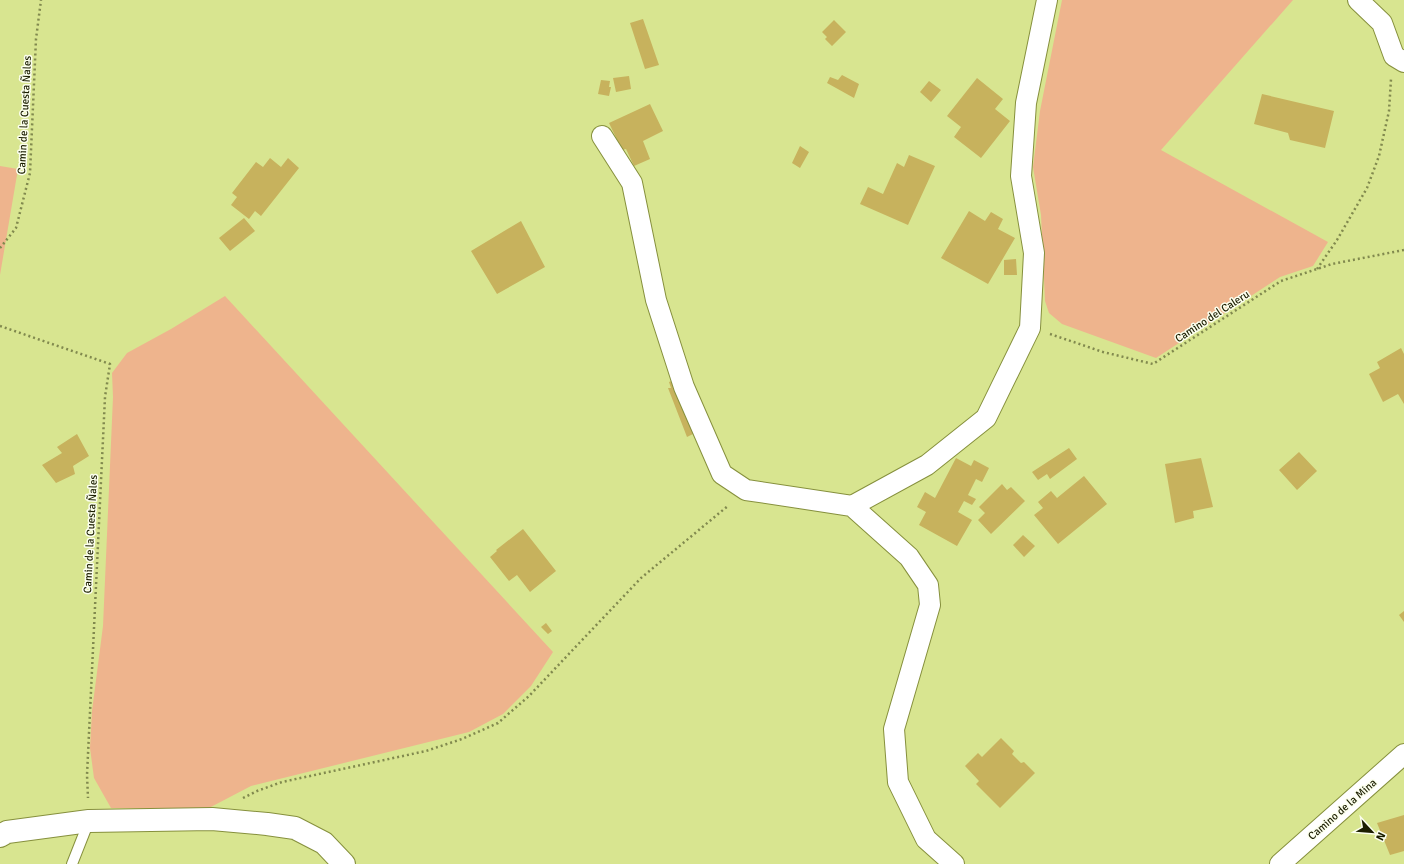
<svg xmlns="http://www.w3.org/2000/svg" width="1404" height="864" viewBox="0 0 1404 864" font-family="Signika,sans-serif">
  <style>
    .green { fill: #eeb48d }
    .building { fill: #c7b25d }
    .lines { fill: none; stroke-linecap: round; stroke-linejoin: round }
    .service-casing { stroke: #86903d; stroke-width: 12 }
    .minor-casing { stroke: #86903d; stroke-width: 22 }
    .tertiary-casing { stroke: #86903d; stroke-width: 24 }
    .path { stroke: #81894e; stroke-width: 2.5; stroke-dasharray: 2 3; stroke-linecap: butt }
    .service { stroke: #fff; stroke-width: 10 }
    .minor { stroke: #fff; stroke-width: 20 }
    .tertiary { stroke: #fff; stroke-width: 22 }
    .labels { text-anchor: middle; stroke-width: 3; stroke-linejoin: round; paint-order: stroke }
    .street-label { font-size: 11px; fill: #1b1e00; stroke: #fcffee }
  </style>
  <rect width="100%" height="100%" fill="#d8e590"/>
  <path class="green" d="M1062 0H1293L1161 150 1328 242 1313 266 1280 277 1156 358 1062 324 1049 313 1045 301 1041 215 1033 167 1040 111Z
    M0 166 18 169 0 275Z
    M225 296 553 652 531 686 503 714 469 732 251 786 207 809 111 808 94 778 90 748 92 711 103 626 113 397 112 373 127 353 171 329Z"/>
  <path class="building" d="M643 19 659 65 645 69 630 23Z
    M834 20 846 32 832 46 825 39 827 37 822 32Z
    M842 75 859 84 854 98 827 83 830 77 838 80Z
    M629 76 631 89 616 92 613 78Z
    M977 78 1003 99 995 109 1010 121 981 158 954 137 961 127 947 116Z
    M601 80 610 81 609 87H611L609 96 598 94Z
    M929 81 941 90 931 102 920 92Z
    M1262 94 1334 111 1325 148 1290 140 1288 133 1254 124Z
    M650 104 663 131 643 141 650 159 634 166 626 149 622 150 609 123Z
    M800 146 809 152 800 168 792 163Z
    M909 155 935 166 908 225 860 204 868 187 883 194 897 163 904 167Z
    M270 158 281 167 288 158 299 168 261 216 255 211 249 219 231 205 237 197 232 193 256 162 263 167Z
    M969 211 985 221 991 212 1003 219 998 229 1015 238 988 284 941 258Z
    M244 218 255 231 230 251 219 238Z
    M521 221 545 267 497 294 471 251Z
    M1016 259 1017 275H1004V260Z
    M1401 348 1404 354V404L1398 394 1383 402 1369 374 1380 368 1377 362Z
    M676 379 697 432 687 437 668 388H671L669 382Z
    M77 434 89 456 73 466 75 474 56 483 42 465 62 453 57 447Z
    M1069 448 1077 459 1050 479 1047 474 1038 480 1032 472Z
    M1299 452 1317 471 1297 490 1279 470Z
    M956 458 971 466 974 460 989 468 982 482 976 479 968 495 976 499 972 505 964 501 958 512 972 520 957 546 919 525 926 512 917 507 925 492 935 498Z
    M1201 458 1213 507 1193 511 1194 518 1175 523 1165 464Z
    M1084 476 1107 504 1058 544 1034 515 1043 508 1038 502 1051 491 1057 498Z
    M1002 484 1007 490 1011 487 1025 501 991 534 978 520 985 513 979 507Z
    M523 529 556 571 530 592 517 575 509 581 490 557 497 551 496 550Z
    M1023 535 1035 546 1024 557 1013 545Z
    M1404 611V622L1399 615Z
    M546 623 552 631 548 634 541 627Z
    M1001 738 1014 751 1012 754 1021 763 1024 762 1035 773 1000 808 976 784 979 781 965 766 978 753 982 757Z
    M1404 815V851L1390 855 1377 823Z"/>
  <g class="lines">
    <g class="service-casing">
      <path id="service" d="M72 864 89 821"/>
    </g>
    <g class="minor-casing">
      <path id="minor" d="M1358 0 1382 23 1394 56 1404 62
        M602 136 632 183 656 300 684 387 722 474 746 490 852 506 927 465 986 418 1030 328 1034 253 1021 176 1026 103 1047 0
        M852 506 909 557 928 585 930 605 894 729 898 782 926 839 954 864
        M1280 864 1404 754"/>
    </g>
    <g class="tertiary-casing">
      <path id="tertiary" d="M0 836 7 832 89 821 212 819 267 824 295 828 324 843 344 864"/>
    </g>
    <path class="path" d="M0 248 16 228 30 173 36 39 41 0
      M1317 269 1337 240 1367 188 1379 156 1389 111 1391 79
      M0 326 110 364 105 397 87 775 88 798
      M1050 334 1103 352 1153 364 1281 281 1332 264 1404 250
      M243 798 257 791 282 782 426 751 462 739 498 723 529 696 641 578 729 505"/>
    <use href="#service" class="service"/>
    <use href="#minor" class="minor"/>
    <use href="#tertiary" class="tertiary"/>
  </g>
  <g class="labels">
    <g class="street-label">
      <text transform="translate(24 115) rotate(-87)" y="4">Camin de la Cuesta Ñales</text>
      <text transform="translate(1212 316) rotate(-33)" y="4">Camino del Caleru</text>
      <text transform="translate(90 534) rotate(-87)" y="4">Camin de la Cuesta Ñales</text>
      <text transform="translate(1342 809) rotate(-41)" y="4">Camino de la Mina</text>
    </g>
  </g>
  <g transform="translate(1372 832) rotate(116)" stroke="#fcffee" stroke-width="3" paint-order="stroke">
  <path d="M0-3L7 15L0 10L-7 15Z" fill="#1b1e00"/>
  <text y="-6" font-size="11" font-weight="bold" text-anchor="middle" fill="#1b1e00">N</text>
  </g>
</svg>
